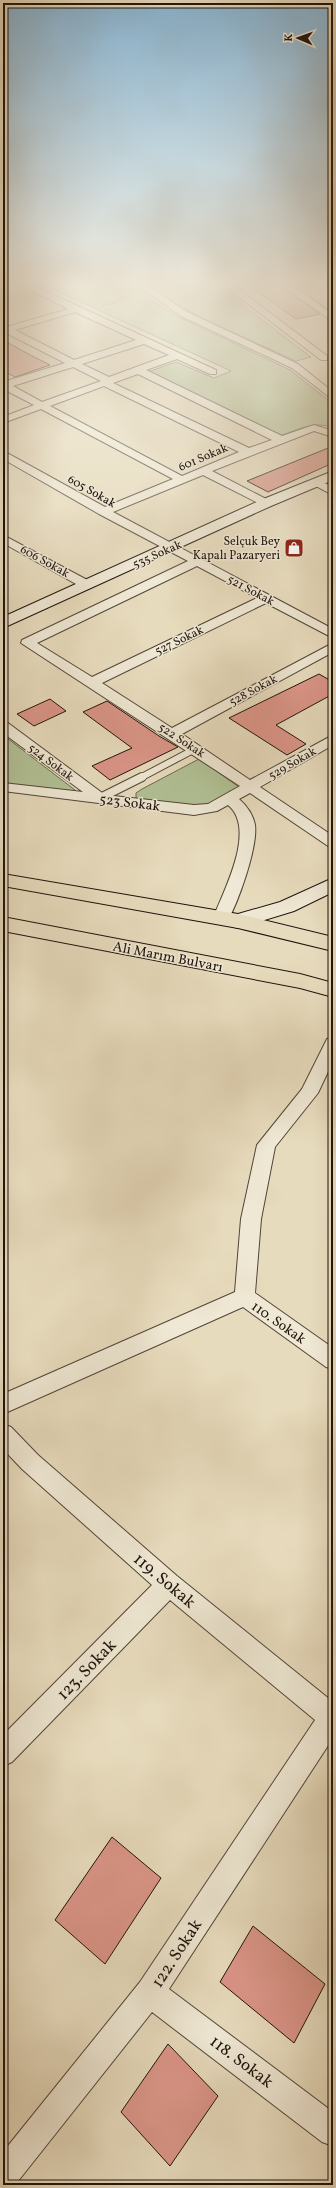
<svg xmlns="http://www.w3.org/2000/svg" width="336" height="2188" viewBox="0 0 336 2188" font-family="Vollkorn,serif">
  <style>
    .green { fill: #b1c195; stroke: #686a50 }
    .building { fill: #db9588; stroke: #1f130c }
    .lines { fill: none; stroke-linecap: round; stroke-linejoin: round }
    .lane-far1-casing { stroke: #514538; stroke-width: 8 }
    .lane-casing { stroke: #514538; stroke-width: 10 }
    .street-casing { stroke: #514538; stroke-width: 2 }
    .secondary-casing { stroke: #1f130c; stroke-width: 2 }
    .primary-casing { stroke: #1f130c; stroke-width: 2 }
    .path { stroke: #1f130c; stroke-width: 1.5; stroke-dasharray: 0.5 1; stroke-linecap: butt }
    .lane-far1 { stroke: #efe8d4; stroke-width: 6 }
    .lane { stroke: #efe8d4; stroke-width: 8 }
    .street { fill: #efe8d4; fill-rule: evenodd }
    .secondary { fill: #efe8d4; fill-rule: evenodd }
    .primary { fill: #e7dbbd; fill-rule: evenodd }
    .labels { text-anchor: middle; stroke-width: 3; stroke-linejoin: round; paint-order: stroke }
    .far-street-label { font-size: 12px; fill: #1f130c; stroke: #efe8d4 }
    .far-poi-label { font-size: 12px; fill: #1f130c; stroke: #efe8d4; text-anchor: end }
    .street-label { font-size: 14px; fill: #1f130c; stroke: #efe8d4 }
    .near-street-label { font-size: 17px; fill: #1f130c; stroke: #efe8d4 }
  </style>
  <rect width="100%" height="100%" fill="#e7dbbd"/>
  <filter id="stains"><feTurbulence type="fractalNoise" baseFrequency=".005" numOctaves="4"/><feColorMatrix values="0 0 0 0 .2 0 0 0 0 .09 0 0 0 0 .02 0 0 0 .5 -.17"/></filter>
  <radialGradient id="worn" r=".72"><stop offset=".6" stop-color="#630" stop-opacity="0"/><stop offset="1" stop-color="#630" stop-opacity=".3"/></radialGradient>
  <path class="green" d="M42 284H130L155 303 181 318 290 370 333 404V428C315 420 297 430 280 436L148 372 176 362 214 378 231 371Z
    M148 284H215L311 357 296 361 208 321 171 301Z
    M3 735 75 790 68 792 3 784Z
    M199 759 242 789 208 807 136 800V793L142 789Z"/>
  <path class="building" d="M247 284H279L320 314 296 319Z
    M293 284H333V312H331Z
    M3 340 30 355 50 365 15 377 3 371Z
    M333 446V463L268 492 247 481Z
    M319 674 333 682V694L276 725 306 744 287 755 229 718Z
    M50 699 66 711 34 726 17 714Z
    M107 701 159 736 178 747 110 780 92 766 132 748 83 712Z
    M112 1837 161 1878 105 1964 55 1920Z
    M253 1926 325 1984 294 2043 220 1982Z
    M168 2044 218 2096 170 2166 121 2112Z"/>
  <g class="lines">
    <g class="lane-far1-casing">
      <path id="lane-far1" d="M140 778 195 749"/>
    </g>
    <g class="lane-casing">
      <path id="lane" d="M100 798 142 777"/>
    </g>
    <g class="street-casing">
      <path id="street" d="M18 284H30L216 370V374H210L177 359 146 370 282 436 314 425 333 431V437L314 431 212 471 270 501 272 503 270 505H262L203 475 113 512 333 629V638L266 603 102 683 172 728 333 643V652L182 734 250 780 333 735V745L260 787 333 836V848L328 846 250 793 239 799C246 805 253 814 255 825 258 847 238 903 227 922L221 923 215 922 213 918C224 890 257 829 228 805L217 811 194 815 3 791V783L83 792 3 733V722L8 723 105 795 194 805 208 804 240 786 21 643 22 640 188 561 99 514 3 459V452L7 453 105 507 173 479 41 409 3 423V417L34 405 3 389V382L65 363 6 333 3 334V328L68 309ZM75 312 136 340 74 360 15 330ZM144 344 169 355 109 377 82 364ZM73 367 101 381 42 402 13 386ZM138 374 272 440 249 448 113 383ZM104 386 239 452 182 476 50 406ZM197 566 257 598 92 677 37 643Z
        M136 284H146L187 312 298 364 333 392V400L292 368 181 316Z
        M222 284H232L327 356V360H321Z
        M280 284H290L333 315V322Z
        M316 479 333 487V495L312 484 311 482 312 480Z
        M3 535 91 582 93 585 87 589 83 588 3 543Z
        M333 1037V1061L318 1093 275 1147 261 1219 255 1293 333 1348V1369L326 1367 243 1307 3 1414V1394L235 1292 241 1219 257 1145 302 1089 327 1039Z
        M3 1424 11 1427 38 1455 177 1576 333 1702V1738L169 1989 333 2112V2146L322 2142 152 2012 15 2185H3V2152L140 1982 315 1720 170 1600 12 1762 3 1766V1735L152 1585 22 1469 3 1449Z"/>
    </g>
    <g class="secondary-casing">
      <path id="secondary" d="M333 471V480L271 506 3 628V617L261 500Z
        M333 878V892L294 911 238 928 231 926 228 921 231 916 280 902Z"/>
    </g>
    <g class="primary-casing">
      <path id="primary" d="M3 874 238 914 333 937V951L238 928 3 886Z
        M3 917 300 974 333 983V997L300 988 3 931Z"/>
    </g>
    <path class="path" d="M70 284 82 295
      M103 305 115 303 122 297 104 284"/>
    <use href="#lane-far1" class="lane-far1"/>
    <use href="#lane" class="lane"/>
    <use href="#street" class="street"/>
    <use href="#secondary" class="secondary"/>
    <use href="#primary" class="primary"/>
  </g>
  <linearGradient id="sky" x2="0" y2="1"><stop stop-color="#88b6d5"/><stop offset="0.48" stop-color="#f4efe1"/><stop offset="1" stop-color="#f4efe1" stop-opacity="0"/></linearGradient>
  <rect width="336" height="591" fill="url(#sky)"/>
  <defs>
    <g id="shop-square" transform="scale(1)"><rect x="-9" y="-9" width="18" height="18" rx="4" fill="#8f2418" stroke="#efe8d4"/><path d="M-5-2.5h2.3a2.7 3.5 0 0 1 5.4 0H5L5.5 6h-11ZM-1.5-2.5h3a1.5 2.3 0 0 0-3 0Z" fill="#fff"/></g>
  </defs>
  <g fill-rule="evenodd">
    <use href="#shop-square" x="294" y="548"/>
  </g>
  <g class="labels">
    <g class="far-street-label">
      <text transform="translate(203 457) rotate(-23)" y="4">601 Sokak</text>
      <text transform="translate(92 491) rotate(30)" y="4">605 Sokak</text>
      <text transform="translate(157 554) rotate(-24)" y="4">535 Sokak</text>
      <text transform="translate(45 561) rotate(29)" y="4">606 Sokak</text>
      <text transform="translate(251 590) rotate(28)" y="4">521 Sokak</text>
      <text transform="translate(179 640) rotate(-26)" y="4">527 Sokak</text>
      <text transform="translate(253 690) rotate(-28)" y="4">528 Sokak</text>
      <text transform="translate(182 740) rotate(33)" y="4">522 Sokak</text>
      <text transform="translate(51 762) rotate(37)" y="4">524 Sokak</text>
      <text transform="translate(292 763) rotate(-30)" y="4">529 Sokak</text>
    </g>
    <g class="far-poi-label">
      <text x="280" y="545">Selçuk Bey<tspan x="280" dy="14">Kapalı Pazaryeri</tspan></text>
    </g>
    <g class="street-label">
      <text transform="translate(130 802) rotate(7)" y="5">523 Sokak</text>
      <text transform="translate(168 956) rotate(11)" y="5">Ali Marım Bulvarı</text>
      <text transform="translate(279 1322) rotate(35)" y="5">110. Sokak</text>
    </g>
    <g class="near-street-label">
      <text transform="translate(165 1580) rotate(40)" y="6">119. Sokak</text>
      <text transform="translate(86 1669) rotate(-46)" y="6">123. Sokak</text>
      <text transform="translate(176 1953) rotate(-57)" y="6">122. Sokak</text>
      <text transform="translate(242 2061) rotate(37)" y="6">118. Sokak</text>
    </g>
  </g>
  <rect width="336" height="2188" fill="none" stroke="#e7dbbd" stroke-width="16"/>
  <rect x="4" y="4" width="328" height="2180" fill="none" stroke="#1f130c" stroke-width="2"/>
  <rect x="8" y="8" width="320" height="2172" fill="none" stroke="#1f130c"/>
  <g transform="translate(298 38) rotate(272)" stroke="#efe8d4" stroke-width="3" paint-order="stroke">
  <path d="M0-3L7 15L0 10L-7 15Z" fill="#1f130c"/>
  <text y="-6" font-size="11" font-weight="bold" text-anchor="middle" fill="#1f130c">K</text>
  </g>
  <rect width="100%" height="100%" filter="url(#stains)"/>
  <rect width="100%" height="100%" fill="url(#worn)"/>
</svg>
